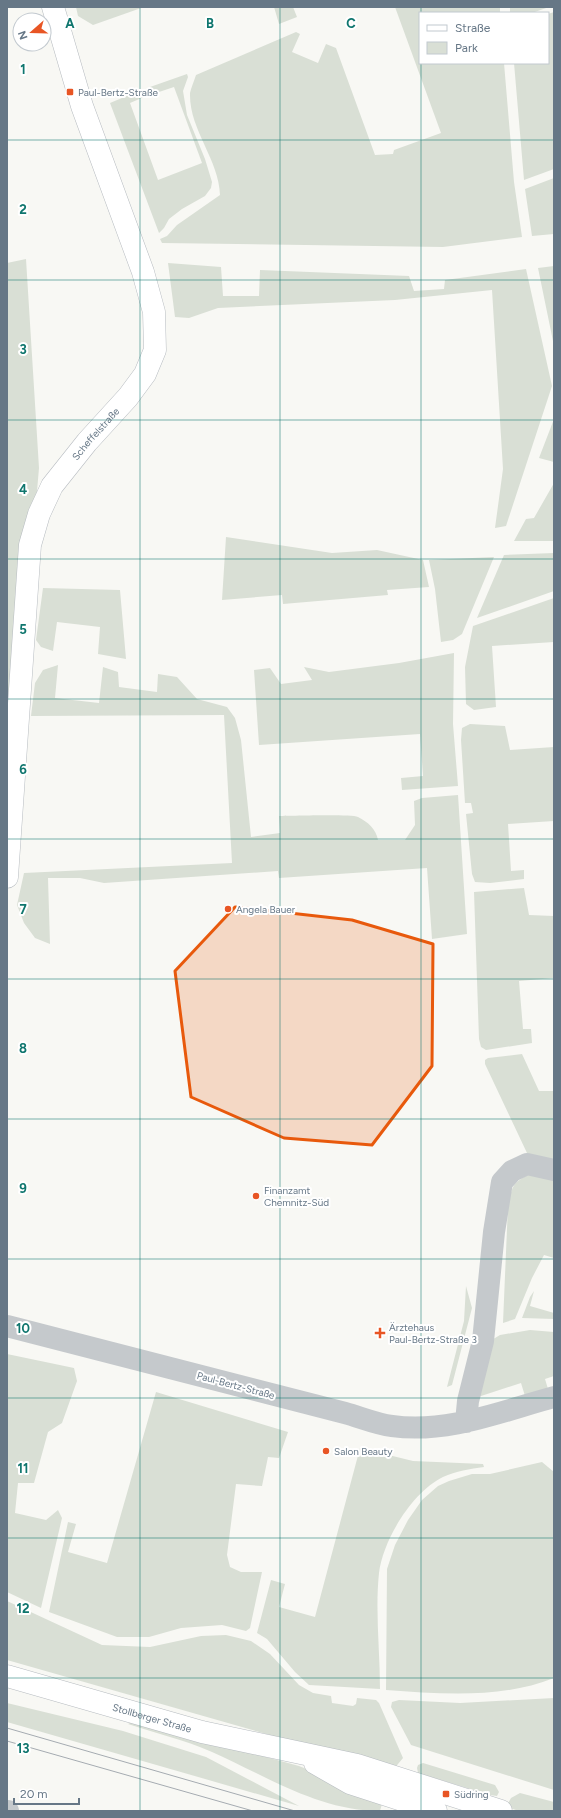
<svg xmlns="http://www.w3.org/2000/svg" width="561" height="1818" viewBox="0 0 561 1818" font-family="Figtree,sans-serif">
  <style>
    .green { fill: #d9dfd5 }
    .lines { fill: none; stroke-linecap: round; stroke-linejoin: round }
    .secondary-casing { stroke: #b7bcc1; stroke-width: 23 }
    .minor { stroke: #c5c9cc; stroke-width: 22 }
    .secondary { stroke: #fff; stroke-width: 22 }
    .tram { stroke: #a5abb1; stroke-width: 1 }
    .marked { fill: #e8590c; fill-opacity: 0.2; stroke: #e8590c; stroke-width: 3; stroke-linejoin: round }
    .grid { fill: none; stroke: #0f766e; stroke-width: 1; stroke-opacity: 0.55 }
    .poi-dot { fill: #e85524; stroke: #fff; stroke-width: 1.5 }
    .labels { text-anchor: middle; stroke-width: 4; stroke-linejoin: round; paint-order: stroke }
    .poi-label { font-size: 10px; fill: #667786; stroke: #fff; text-anchor: start }
    .street-label { font-size: 10px; fill: #667786; stroke: #fff }
    .grid-label { font-size: 13px; text-anchor: middle; font-weight: bold; fill: #0f766e; stroke: #fff; stroke-width: 4; stroke-linejoin: round; paint-order: stroke }
  </style>
  <rect width="100%" height="100%" fill="#f8f8f4"/>
  <path class="green" d="M76 7H144L93 25 78 16Z
    M274 7H293L297 17 279 24Z
    M395 7H500V13H420V63H504L514 182 522 237 443 247 162 243 160 239 167 236 177 225 220 195C219 159 189 130 190 93 191 88 194 81 196 75L296 32 300 34 292 52 318 63 326 44 336 48 375 155 393 154 394 150 441 133Z
    M510 7H549L532 13H510Z
    M554 12V169L524 180 514 63H548V14Z
    M187 74 188 77 183 91 187 115 205 159 212 182 211 188 205 196 182 209 169 219 164 228 159 233 110 103 141 90 144 97 130 103 158 180 202 163 174 87 153 94 150 87Z
    M554 178V234L532 236 525 189Z
    M26 259 39 468 23 653 7 877V263Z
    M168 263 221 267 223 296H259L260 270 409 276 414 291 444 289 445 280 526 269 552 386 506 526 495 528 503 469 492 290 395 300 218 308 189 318 175 317Z
    M554 266V346L538 268Z
    M554 419V462L539 458Z
    M554 483V541H514L526 519 534 518Z
    M226 537 332 553 377 550 423 560 429 587 387 590 388 595 283 604 282 595 222 600Z
    M554 553V591L477 618 504 555Z
    M494 557 462 634 453 640 441 642 435 589 429 560Z
    M43 588 120 590 126 659 98 654 100 627 57 622 53 651 41 647 36 640Z
    M554 598V642L492 646 496 707 474 710 466 704 465 667 473 626Z
    M454 653 453 724 458 786 402 790 401 778 423 776 420 734 259 745 254 670 270 668 281 684 312 680 304 667 329 672 399 663Z
    M58 665 55 698 99 703 103 667 118 672 119 687 157 692 158 674 177 677 197 699 227 707 235 718 241 740 251 837 280 833 279 816C292 816 351 814 358 817 368 822 376 829 378 840H405L415 825 414 801 422 798 458 795 467 934 432 939 427 868 279 878 278 871 104 883 80 878H48L50 944 35 938 24 923 17 905 24 873 232 863 224 715 31 716 35 683 43 670Z
    M470 724 505 726 510 750 554 747V821L508 824 511 871 524 870V879L490 883 475 882 472 874 466 814 473 813 471 803H465L461 740 462 728Z
    M524 888 529 915 554 916V978L519 981 523 1029H531L532 1043 486 1050 481 1047 479 1039 474 892Z
    M522 1054 539 1091H554V1165L536 1160 527 1153 485 1064V1060L488 1058Z
    M529 1175 554 1176V1258L544 1255 532 1278 515 1319 503 1323 508 1205C512 1188 512 1182 529 1175Z
    M466 1286 472 1308 452 1385 447 1387 464 1321Z
    M534 1291 530 1306 554 1313V1319L522 1318 530 1297Z
    M530 1330 554 1332V1376L545 1379 548 1389 525 1396 521 1383 478 1397 485 1344 500 1335Z
    M7 1354 74 1368 77 1381 62 1423 48 1432 34 1483H18L15 1513 46 1520 58 1510 62 1518 41 1608 7 1592Z
    M156 1392 288 1432 279 1458 268 1457 262 1486 236 1484 227 1555 230 1567 241 1572H262L250 1628 246 1631 222 1625 181 1628 149 1637H117L49 1612 68 1522 76 1524 68 1552 107 1563Z
    M360 1448 413 1461 483 1464 484 1467C470 1469 456 1471 443 1477 412 1492 383 1540 379 1573 375 1611 380 1651 380 1689L309 1685 295 1672 267 1639 257 1633 271 1580 285 1584 279 1607 315 1617Z
    M542 1462 554 1472V1678C501 1699 442 1694 386 1690L387 1569 395 1545 408 1520 422 1500 438 1486 449 1481 472 1474H490Z
    M7 1601 102 1645 150 1647 201 1636 226 1635 251 1641 270 1654 299 1685 313 1693 331 1696 332 1703 353 1706 356 1704 357 1698 376 1700 379 1703 403 1758 393 1770 7 1660Z
    M554 1698V1790L411 1745 391 1707 392 1702 399 1700 460 1703Z
    M7 1703 123 1731 206 1757 299 1806 7 1722Z
    M133 1721 299 1766 383 1800 380 1811C319 1811 266 1776 212 1752 185 1740 155 1733 128 1724Z
    M423 1763 495 1785 499 1792 497 1796 490 1795 418 1773 417 1768 418 1765Z
    M520 1793 554 1802V1811H519L506 1807 511 1798Z"/>
  <g class="lines">
    <g class="secondary-casing">
      <g id="secondary">
        <path id="s1" d="M7 877 30 545 39 514 52 486 87 442 128 397 145 374 155 350 154 312 143 272 82 106 53 7"/>
        <path id="s2" d="M7 1676 202 1732 357 1765 501 1811"/>
        <path d="M315 1763 350 1783 436 1811"/>
      </g>
    </g>
    <path class="minor" d="M7 1326 345 1413C360 1417 376 1424 392 1426 447 1434 502 1411 554 1397
      M466 1422 468 1401 483 1341 494 1232 502 1182 512 1171 527 1164 554 1170
      M7 1811H8"/>
    <use href="#secondary" class="secondary"/>
    <path class="tram" d="M7 1728 295 1811
      M7 1741 253 1811"/>
  </g>
  <path class="marked" d="M235 907 352 920 433 944 432 1066 372 1145 284 1138 191 1097 175 971Z"/>
  <path class="grid" d="M140 7V1811M280 7V1811M421 7V13M421 63V1811M7 140H554M7 280H554M7 420H554M7 559H554M7 699H554M7 839H554M7 979H554M7 1119H554M7 1259H554M7 1398H554M7 1538H554M7 1678H554"/>
  <g class="poi-dot">
    <rect x="66" y="88" width="8" height="8" rx="2"/>
    <circle cx="228" cy="909" r="4"/>
    <circle cx="256" cy="1196" r="4"/>
    <path d="M378 1327h4v4h4v4h-4v4h-4v-4h-4v-4h4z"/>
    <circle cx="326" cy="1451" r="4"/>
    <rect x="442" y="1790" width="8" height="8" rx="2"/>
  </g>
  <g class="labels">
    <g class="poi-label">
      <text x="78" y="96">Paul-Bertz-Straße</text>
      <text x="236" y="913">Angela Bauer</text>
      <text x="264" y="1194">Finanzamt<tspan x="264" dy="12">Chemnitz-Süd</tspan></text>
      <text x="389" y="1331">Ärztehaus<tspan x="389" dy="12">Paul-Bertz-Straße 3</tspan></text>
      <text x="334" y="1455">Salon Beauty</text>
      <text x="454" y="1798">Südring</text>
    </g>
    <g class="street-label">
      <text dy="4" stroke="none"><textPath href="#s1" startOffset="464">Scheffelstraße</textPath></text>
      <text transform="translate(236 1385) rotate(15)" y="4">Paul-Bertz-Straße</text>
      <text dy="4" stroke="none"><textPath href="#s2" startOffset="151">Stollberger Straße</textPath></text>
    </g>
  </g>
  <g class="grid-label">
    <text x="70" y="28">A</text>
    <text x="210" y="28">B</text>
    <text x="351" y="28">C</text>
    <text x="23" y="74">1</text>
    <text x="23" y="214">2</text>
    <text x="23" y="354">3</text>
    <text x="23" y="494">4</text>
    <text x="23" y="634">5</text>
    <text x="23" y="774">6</text>
    <text x="23" y="914">7</text>
    <text x="23" y="1053">8</text>
    <text x="23" y="1193">9</text>
    <text x="23" y="1333">10</text>
    <text x="23" y="1473">11</text>
    <text x="23" y="1613">12</text>
    <text x="23" y="1753">13</text>
  </g>
  <rect width="561" height="1818" fill="none" stroke="#667786" stroke-width="16"/>
  <rect x="419" y="12" width="130" height="52" fill="#ffffff" stroke="#c2c9cf"/>
  <rect x="427" y="25" width="20" height="6" fill="#ffffff" stroke="#c2c9cf"/>
  <text x="455" y="32" font-size="12" fill="#667786">Straße</text>
  <rect x="427" y="42" width="20" height="12" fill="#d9dfd5" stroke="#c2c9cf"/>
  <text x="455" y="52" font-size="12" fill="#667786">Park</text>
  <g transform="translate(32 32) rotate(250)"><circle r="19" fill="#ffffff" stroke="#c2c9cf"/>
  <path d="M0-3L7 15L0 10L-7 15Z" fill="#e85524"/>
  <text y="-6" font-size="11" font-weight="bold" text-anchor="middle" fill="#667786">N</text>
  </g>
  <path d="M14 1798v6h65v-6" fill="none" stroke="#667786" stroke-width="2"/>
  <text x="20" y="1798" font-size="12" fill="#667786" stroke="#ffffff" stroke-width="3" paint-order="stroke">20 m</text>
</svg>
